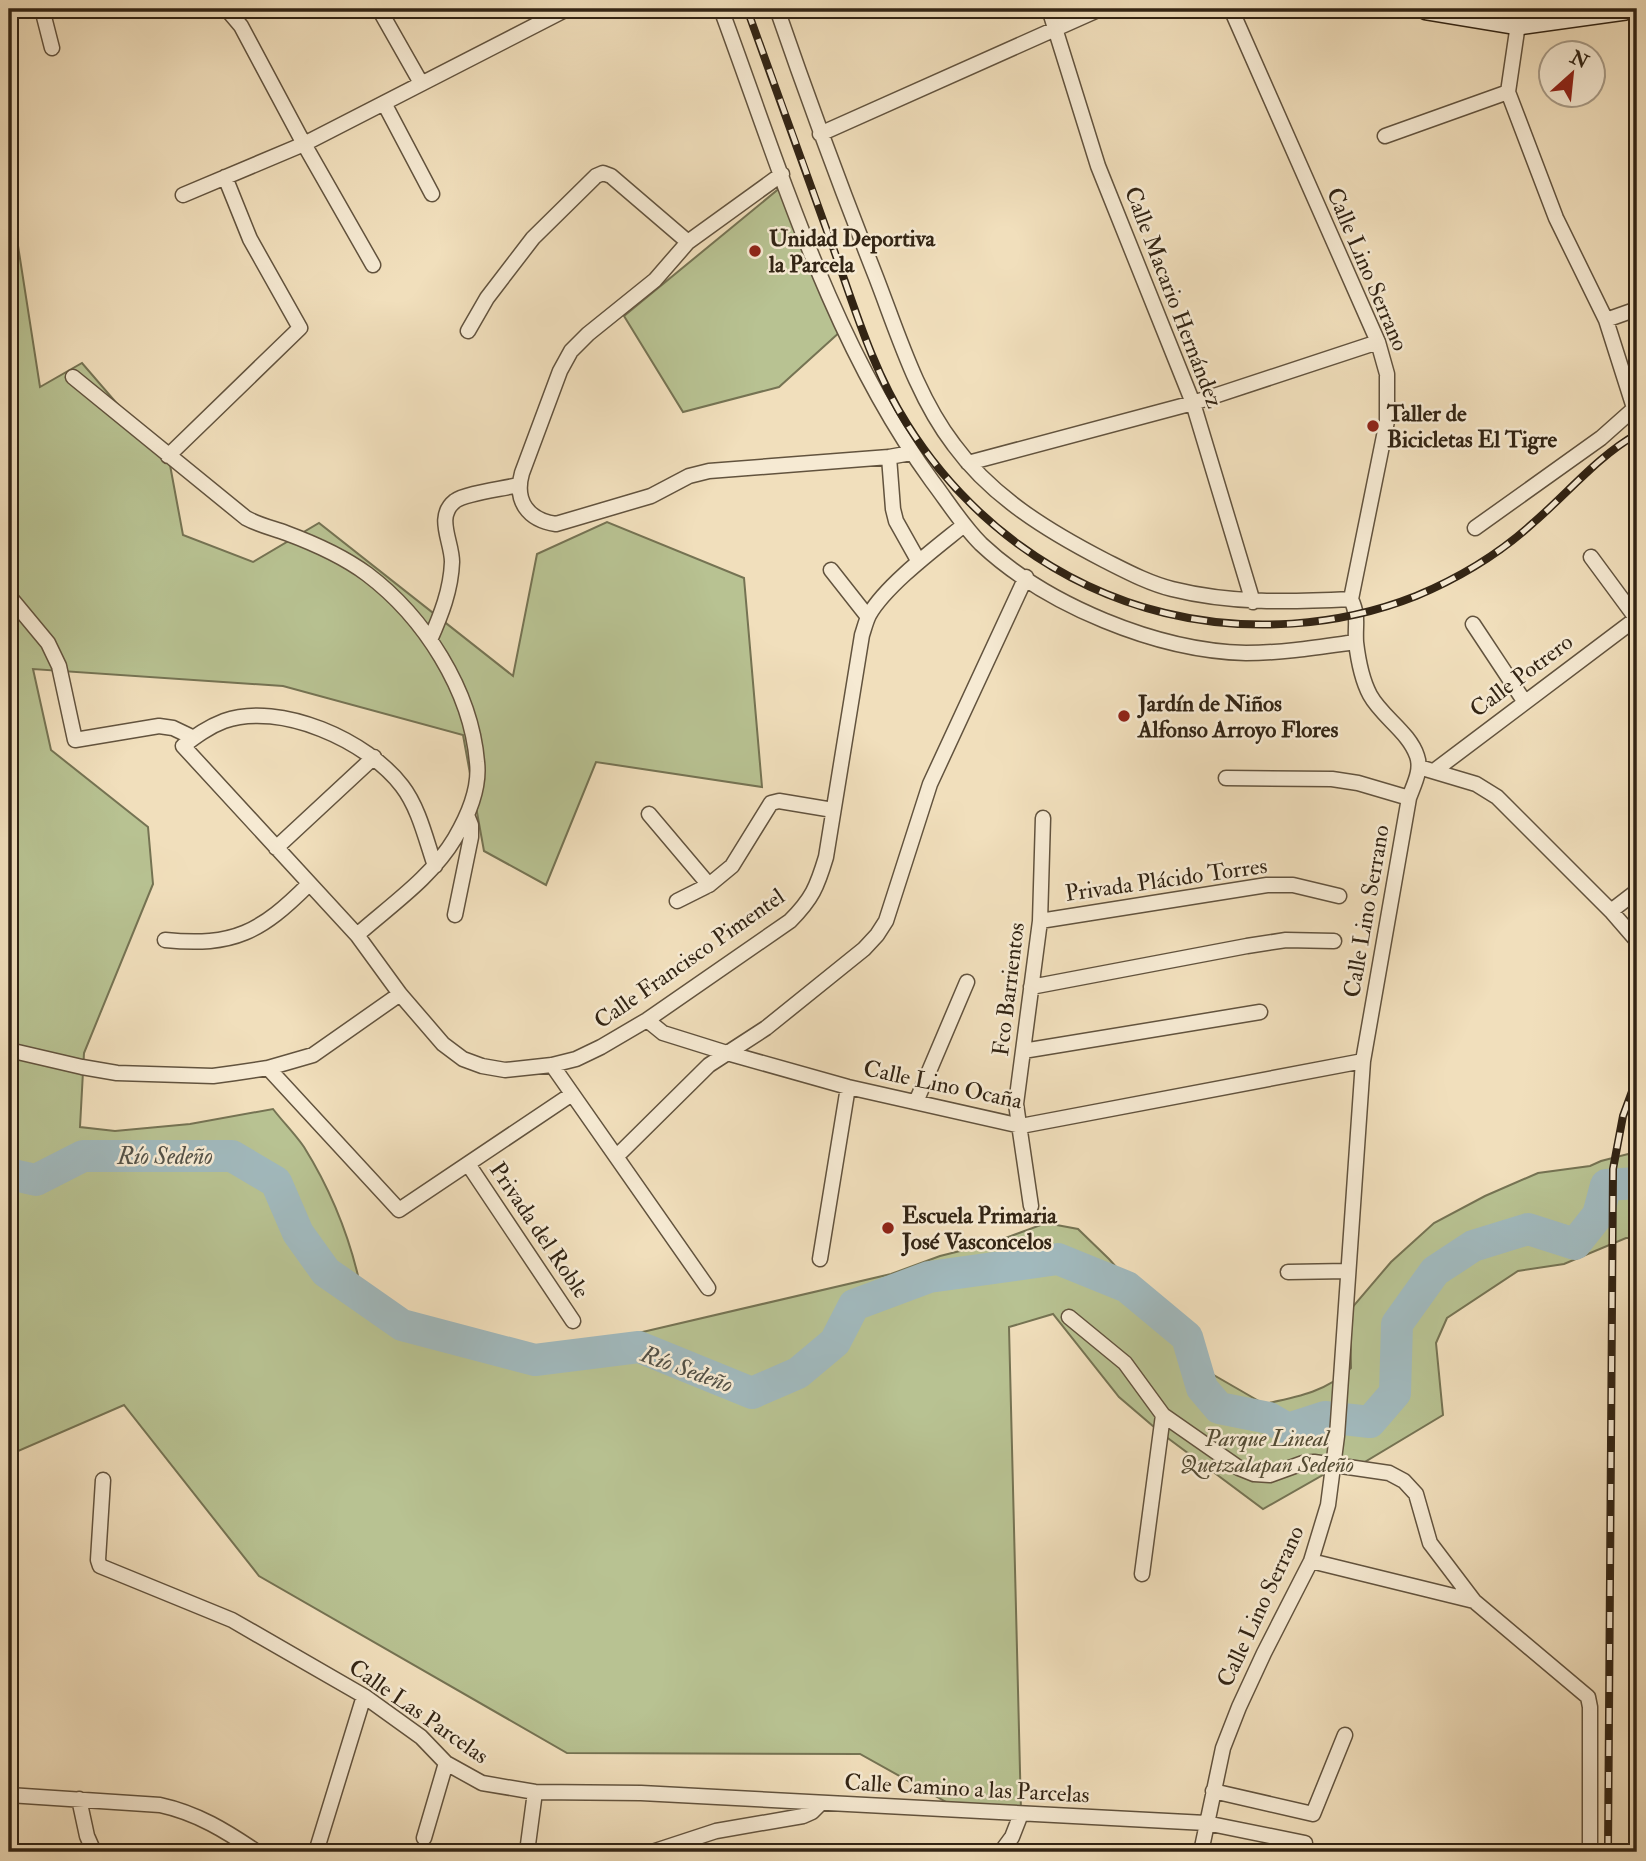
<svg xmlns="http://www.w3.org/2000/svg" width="1646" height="1861" viewBox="0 0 1646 1861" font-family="'IM FELL Double Pica',serif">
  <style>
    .green { fill: #b8c292; stroke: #757353; stroke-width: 2 }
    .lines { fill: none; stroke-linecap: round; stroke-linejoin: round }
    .river { stroke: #a1b9bd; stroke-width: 32 }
    .street-casing { stroke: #62533e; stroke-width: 17 }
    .secondary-casing { stroke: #322414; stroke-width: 24 }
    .street { stroke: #f6ead3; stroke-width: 14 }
    .secondary { stroke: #f6ead3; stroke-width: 21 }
    .rail-casing { stroke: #322414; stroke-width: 8 }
    .rail { stroke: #f6ead3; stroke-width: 5; stroke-dasharray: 16; stroke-linecap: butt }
    .poi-dot { fill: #8f2418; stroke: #f6ead3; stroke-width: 2.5 }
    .labels { text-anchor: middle; stroke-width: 5; stroke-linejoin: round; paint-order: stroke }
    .poi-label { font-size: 23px; font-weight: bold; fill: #322414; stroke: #f6ead3; text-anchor: start }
    .street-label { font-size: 23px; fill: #322414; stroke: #f6ead3 }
    .park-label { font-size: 23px; font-style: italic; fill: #544c34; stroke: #f6ead3 }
    .water-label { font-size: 24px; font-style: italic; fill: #535147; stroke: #f6ead3 }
  </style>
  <rect width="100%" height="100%" fill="#f1dfbc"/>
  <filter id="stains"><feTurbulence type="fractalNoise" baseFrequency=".00286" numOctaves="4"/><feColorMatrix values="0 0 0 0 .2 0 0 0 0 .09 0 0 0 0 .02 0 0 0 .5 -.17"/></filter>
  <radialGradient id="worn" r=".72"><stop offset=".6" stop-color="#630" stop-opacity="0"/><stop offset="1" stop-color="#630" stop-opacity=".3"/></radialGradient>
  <path class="green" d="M781 187 841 331 779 387 683 412 624 316Z
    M9 188 40 387 82 363 170 465 183 535 253 562 319 523 513 676 537 554 607 522 744 578 762 787 596 762 546 885 484 851 463 735 283 686 33 669 51 750 148 827 153 884 84 1053 80 1127 115 1131 190 1124 273 1109C283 1122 295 1134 304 1147 334 1195 354 1248 364 1304L388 1319 456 1341 540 1351 634 1334 891 1274 940 1256 992 1243 1046 1223 1078 1229 1109 1259 1212 1374 1264 1404C1297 1397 1326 1392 1351 1368L1350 1310 1391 1262 1434 1223 1485 1196 1538 1173 1590 1166 1601 1161 1628 1154 1637 1155V1238H1626L1564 1264 1518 1271 1447 1318 1436 1343 1443 1415 1348 1472 1323 1475 1263 1509 1161 1433 1119 1397 1053 1314 1009 1327 1021 1811 957 1808 860 1754 567 1753 259 1576 124 1405 9 1455Z"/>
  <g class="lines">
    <path class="river" d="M9 1174 36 1180 83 1156H232L276 1182 298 1233 326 1272 402 1325 535 1360 639 1347 752 1393 798 1373 835 1342 854 1305 929 1277 1058 1259 1127 1287 1187 1337 1202 1388 1219 1408 1269 1418 1288 1429 1325 1417 1370 1422 1395 1393 1397 1324 1435 1271 1473 1246 1528 1229 1575 1244 1598 1215 1606 1185 1637 1183"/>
    <g class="street-casing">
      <path id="street" d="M42 9 52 48
        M379 9 421 83
        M721 9C780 168 831 343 932 481 948 502 962 525 981 544 1046 605 1157 651 1246 653 1283 653 1320 647 1356 642
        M777 9C808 99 841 188 876 277 898 334 917 397 954 445 992 497 1048 531 1104 560 1126 571 1148 583 1172 589 1232 604 1291 602 1351 599
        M1049 9 1098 166 1193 403 1253 602
        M230 13 241 26 304 144 373 265
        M1518 24 1508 92 1556 218 1606 320 1634 408
        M384 103 432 194
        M820 134 1100 9
        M1385 136 1508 92
        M782 174 688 242 655 280 588 334 571 351 560 371 522 473C514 501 528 520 556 524L651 496 689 476 709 471 889 457 911 453
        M183 195 304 144 567 9
        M1606 320 1637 309
        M468 331 487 298 533 238 596 176 603 173 611 176 688 242
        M73 377 246 518C259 525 272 528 286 533 313 543 344 557 367 574 424 617 471 690 477 762 480 787 468 816 455 838 432 877 391 905 357 935
        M168 456 300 328 250 239 225 177
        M889 457 893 509 896 521 919 562
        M968 463 1193 403 1378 342
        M1475 528 1601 438 1637 406
        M1591 557 1636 618
        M831 570 868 617
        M9 596 48 643 59 666 75 740 159 726 173 728 194 738
        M1473 624 1524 701
        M430 640C441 615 451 590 452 562 452 541 435 517 455 501 466 493 503 489 518 485
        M1419 767 1476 784 1497 797 1611 911 1637 941
        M1434 771 1637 618
        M1226 778 1332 779 1358 783 1409 798
        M649 814 709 885
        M276 848 374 757
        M435 866C426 840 419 808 402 786 368 741 280 701 224 721 208 727 196 736 183 746L357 935 400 994 443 1044 463 1059 482 1066 505 1070 552 1065 576 1059 601 1047 647 1020 790 921C812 899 817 887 826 857L862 635C864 629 866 621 869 615 886 585 937 547 964 525
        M677 901 709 885 732 866 771 803 779 801 833 810
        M1611 911 1637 891
        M455 915 471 837V825L467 815
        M1040 921 1267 885H1293L1339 896
        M165 940C234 947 261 932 309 884
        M1031 987 1247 946 1286 940 1334 941
        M647 1020 663 1033 727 1053 848 1087 1021 1126 1363 1061
        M9 1050 82 1067 117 1073 213 1076 235 1073 268 1068 313 1055 400 994
        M1023 1051 1260 1012
        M552 1065 708 1288
        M268 1068 399 1210 572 1094
        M916 1102 967 982
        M617 1156 709 1065 766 1028 864 949 877 935 886 921 930 784 1026 577
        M468 1164 573 1321
        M1031 1206 1016 1104 1040 921 1043 818
        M820 1259 848 1087
        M1288 1272 1348 1271
        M1069 1317 1125 1363 1163 1415 1239 1468 1254 1474 1270 1475 1303 1463 1314 1462 1389 1473 1404 1481 1416 1494 1430 1543 1474 1601 1588 1697 1590 1707V1852
        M103 1480 98 1560 100 1566 232 1620 364 1696 421 1737 446 1763 482 1783 535 1792 641 1793 1206 1823 1305 1843
        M1311 1561 1474 1601
        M1142 1574 1163 1415
        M1213 1791 1313 1814 1345 1735
        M9 1795 160 1805C197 1813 226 1831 257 1852
        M79 1799 87 1836 94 1852
        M424 1838 446 1763
        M316 1852 364 1696
        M527 1852 535 1792
        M652 1852 716 1831 803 1816 812 1812 820 1804
        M1001 1852 1012 1837 1021 1814
        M1201 1852 1223 1748 1239 1707 1264 1653 1311 1561 1328 1505 1337 1436 1363 1061 1409 798C1414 784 1422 770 1417 756 1409 732 1382 717 1370 695 1362 680 1358 659 1356 642 1355 623 1359 617 1351 599L1387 421V374L1378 342 1231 9"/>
    </g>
    <g class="secondary-casing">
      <path id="secondary" d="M1427 9 1518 24 1625 9"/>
    </g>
    <use href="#street" class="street"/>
    <use href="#secondary" class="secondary"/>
    <g class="rail-casing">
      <path id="rail" d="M747 9C774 83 801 157 827 231 851 295 870 366 907 424 966 518 1058 587 1165 613 1247 633 1338 627 1416 596 1459 578 1499 554 1533 523 1567 494 1598 456 1637 434
        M1608 1852 1613 1169 1623 1116 1637 1078"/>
    </g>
    <use href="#rail" class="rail"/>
  </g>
  <g class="poi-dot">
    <circle cx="755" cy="251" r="7"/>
    <circle cx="1373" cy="426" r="7"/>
    <circle cx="1124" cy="716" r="7"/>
    <circle cx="888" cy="1228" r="7"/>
  </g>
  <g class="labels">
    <g class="poi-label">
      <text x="769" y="246">Unidad Deportiva<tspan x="769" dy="26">la Parcela</tspan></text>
      <text x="1387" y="421">Taller de<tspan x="1387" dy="26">Bicicletas El Tigre</tspan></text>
      <text x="1138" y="711">Jardín de Niños<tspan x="1138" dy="26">Alfonso Arroyo Flores</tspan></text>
      <text x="902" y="1223">Escuela Primaria<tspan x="902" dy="26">José Vasconcelos</tspan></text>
    </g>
    <g class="street-label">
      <text transform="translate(1368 269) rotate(67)" y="8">Calle Lino Serrano</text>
      <text transform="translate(1174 297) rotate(69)" y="8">Calle Macario Hernández</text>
      <text transform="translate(1521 675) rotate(-37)" y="8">Calle Potrero</text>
      <text transform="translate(1166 879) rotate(-8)" y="8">Privada Plácido Torres</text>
      <text transform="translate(1366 911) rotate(-80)" y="8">Calle Lino Serrano</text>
      <text transform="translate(689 958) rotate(-35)" y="8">Calle Francisco Pimentel</text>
      <text transform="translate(1008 989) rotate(-83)" y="8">Fco Barrientos</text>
      <text transform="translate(943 1084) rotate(12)" y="8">Calle Lino Ocaña</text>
      <text transform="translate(540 1230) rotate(56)" y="8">Privada del Roble</text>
      <text transform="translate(1260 1606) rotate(-65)" y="8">Calle Lino Serrano</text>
      <text transform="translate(419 1711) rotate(35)" y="8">Calle Las Parcelas</text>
      <text transform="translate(967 1788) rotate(3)" y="8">Calle Camino a las Parcelas</text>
    </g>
    <g class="park-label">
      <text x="1267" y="1446">Parque Lineal<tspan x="1267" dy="26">Quetzalapan Sedeño</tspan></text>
    </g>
    <g class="water-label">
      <text x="165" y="1164">Río Sedeño</text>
      <text transform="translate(687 1369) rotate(20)" y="8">Río Sedeño</text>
    </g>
  </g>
  <rect width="1646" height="1861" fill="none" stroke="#f1dfbc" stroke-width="35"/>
  <rect x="10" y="10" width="1625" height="1840" fill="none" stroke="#322414" stroke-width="3.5"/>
  <rect x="18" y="18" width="1611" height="1826" fill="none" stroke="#322414" stroke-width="2"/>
  <g transform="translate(1572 74) rotate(27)"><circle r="33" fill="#f6ead3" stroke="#a89b87" stroke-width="2"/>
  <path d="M0-5L12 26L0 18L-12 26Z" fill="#8f2418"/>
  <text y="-10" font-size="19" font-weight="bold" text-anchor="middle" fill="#322414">N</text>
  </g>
  <rect width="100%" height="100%" filter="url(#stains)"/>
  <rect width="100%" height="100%" fill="url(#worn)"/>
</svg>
